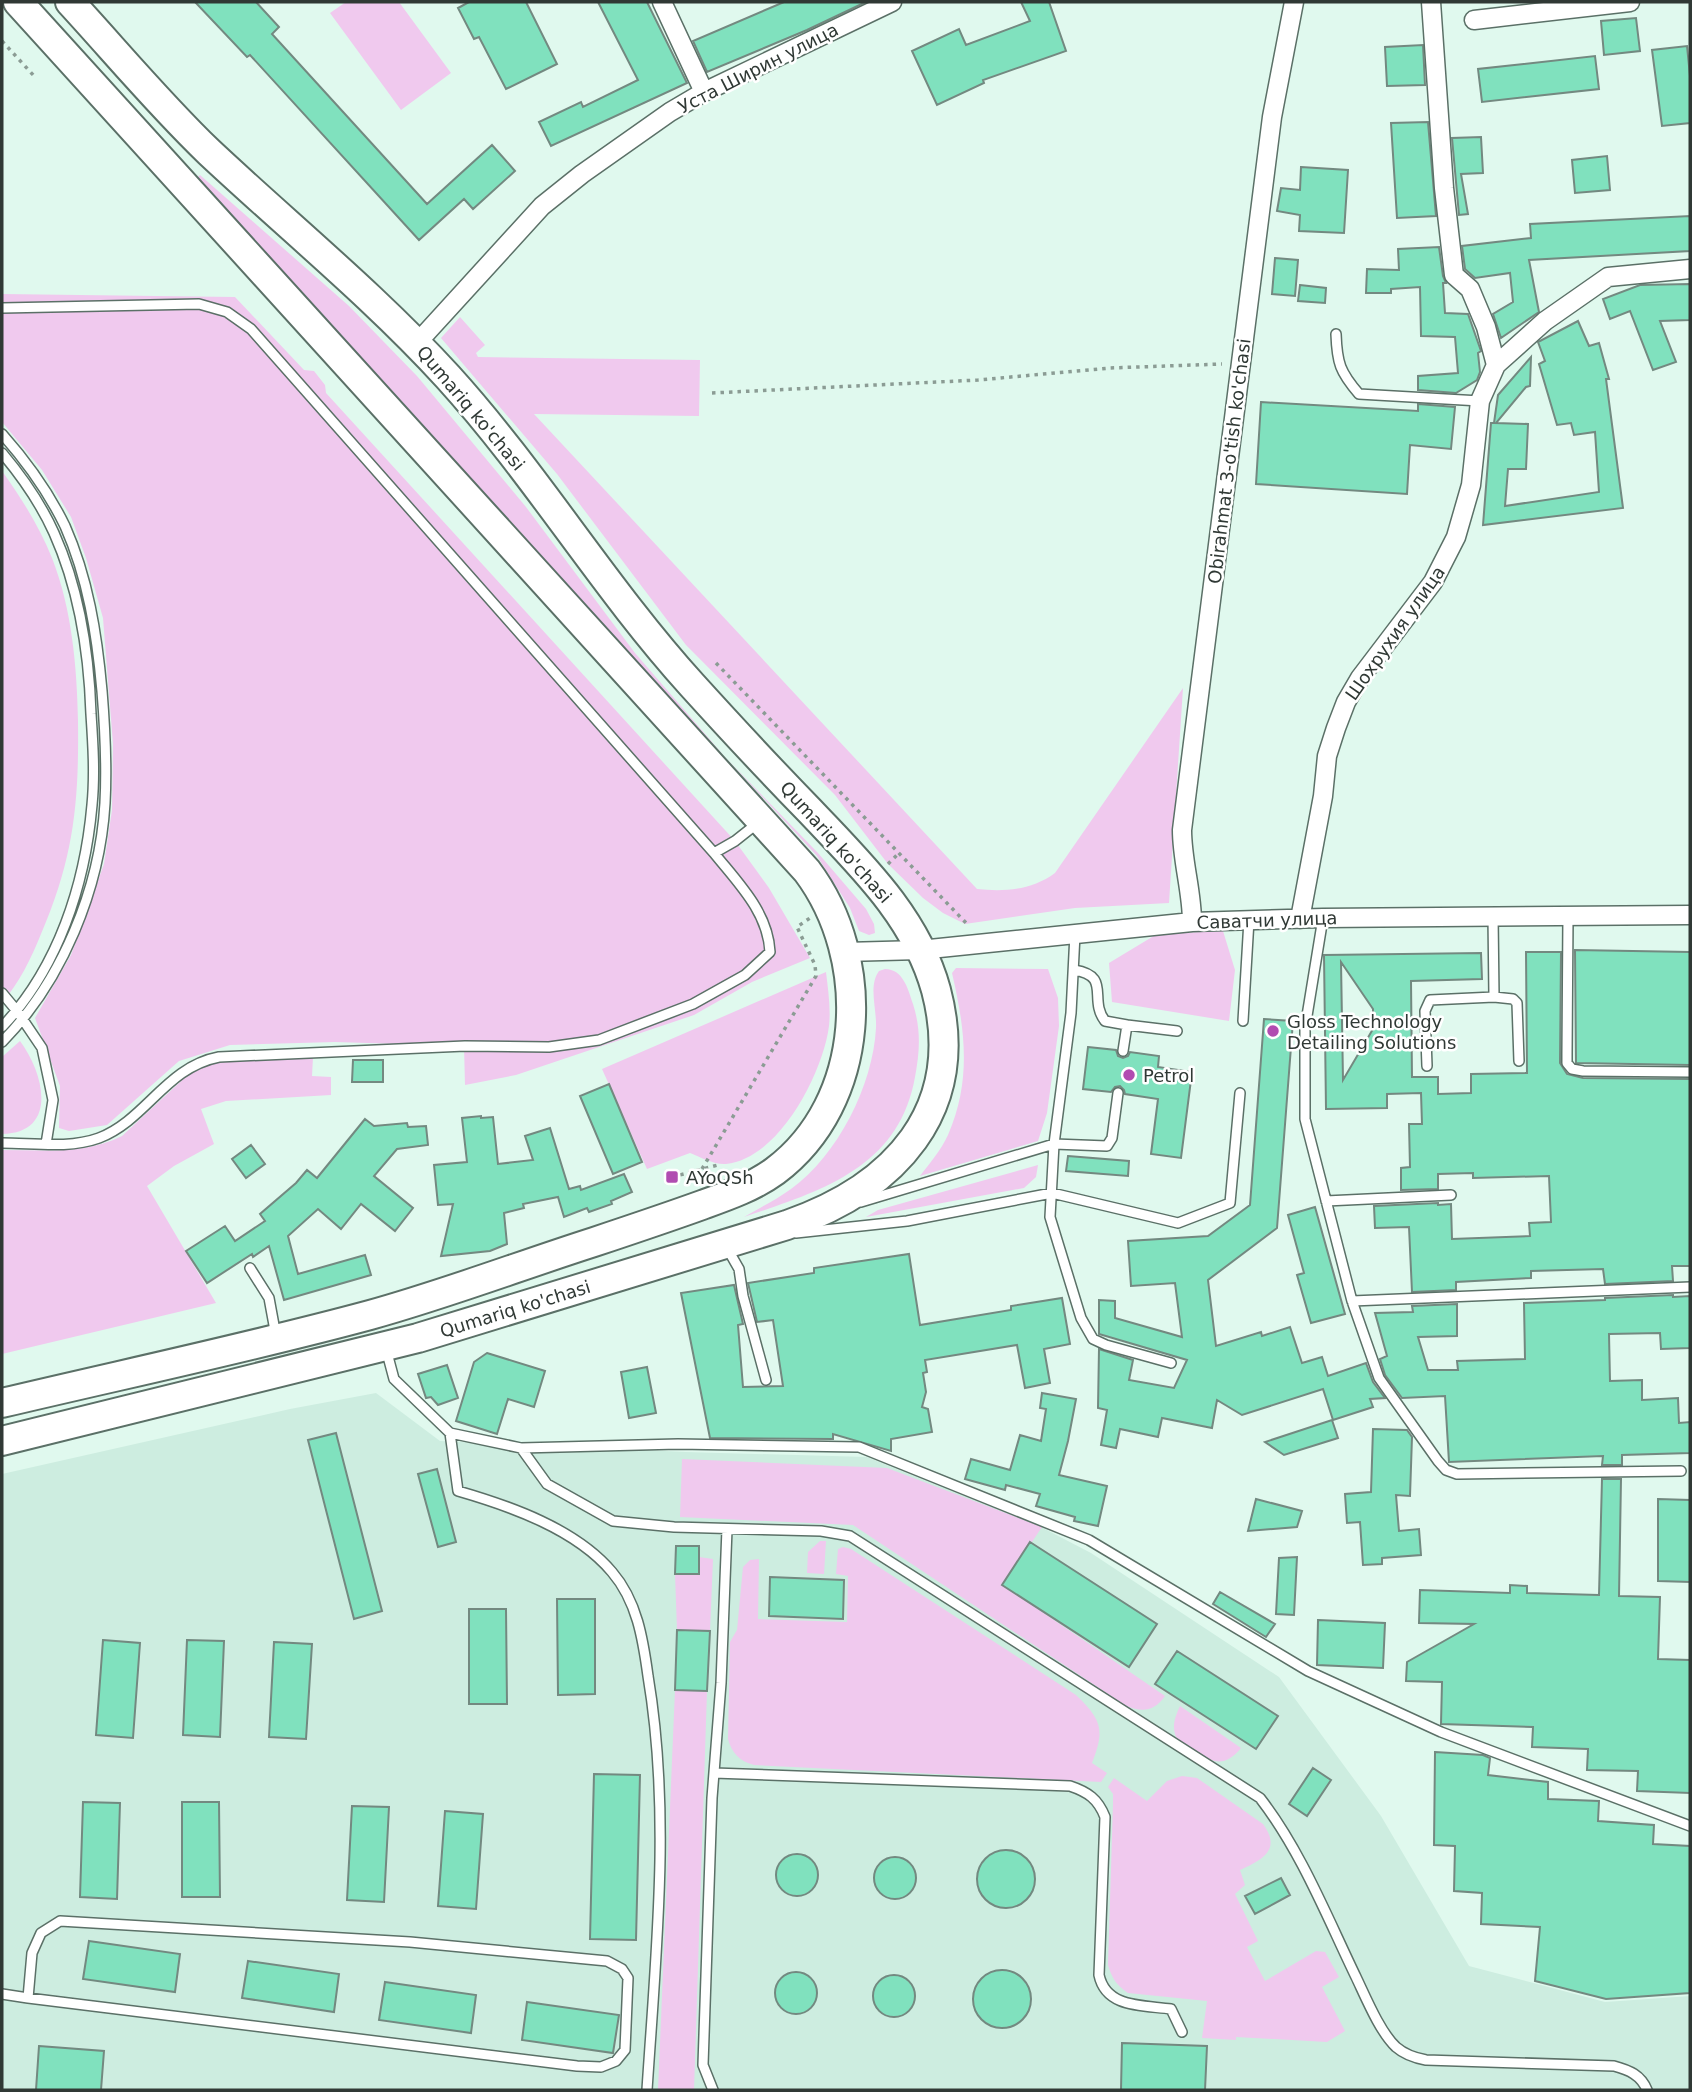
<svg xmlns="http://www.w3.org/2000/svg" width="1692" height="2092" viewBox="0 0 1692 2092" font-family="'DejaVu Sans',sans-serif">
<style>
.built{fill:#cdede0}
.green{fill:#f0c9ee}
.building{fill:#80e1be;stroke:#738980;stroke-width:2;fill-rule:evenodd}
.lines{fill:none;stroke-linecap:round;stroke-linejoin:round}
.service-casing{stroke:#5b7067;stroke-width:12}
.minor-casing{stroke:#5b7067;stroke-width:21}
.primary-casing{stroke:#5b7067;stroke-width:32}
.path{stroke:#8b9c94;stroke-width:3.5;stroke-dasharray:3.5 5;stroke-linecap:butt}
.service{stroke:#fff;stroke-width:9}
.minor{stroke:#fff;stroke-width:18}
.primary{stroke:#fff;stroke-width:28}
.poi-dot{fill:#b14cb1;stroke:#fff;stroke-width:2.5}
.labels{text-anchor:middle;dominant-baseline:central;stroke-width:5;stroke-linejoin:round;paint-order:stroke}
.street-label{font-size:18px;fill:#303935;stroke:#fff}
.poi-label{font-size:18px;fill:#303935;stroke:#fff;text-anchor:start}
</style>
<rect width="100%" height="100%" fill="#e0f9ee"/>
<path class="built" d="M376,1393L440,1441L686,1452L867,1457L1041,1527L1091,1553L1279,1677L1381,1816L1469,1966L1605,2002L1690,1996V2090H2V1474L290,1409Z"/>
<path class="green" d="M346,2H399L451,73L401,110L330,13Z
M200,175L349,306L417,376L526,507L635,653L725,757L818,853L866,909L874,924L875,933L869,935L859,931L850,908L817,856L632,657L196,179Z
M2,294L235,297L304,370L314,371L325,385L326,393L735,841L769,888L810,958L752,982L694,1015L516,1075L465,1085L464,1046L335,1042L230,1045L179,1061L107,1125L69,1131L59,1128L60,1086L35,1018L71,955L104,864L112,810L113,744L103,618L86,558L71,517L42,470L2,422Z
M460,317L485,345L476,353L478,357L700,360L699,416L534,414L977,889C1005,892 1032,890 1055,873L1183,688L1169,903L1075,908L965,924L943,913L923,898L888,864L835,795L686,645L557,474L441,338Z
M2,471C22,499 39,526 52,558C72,609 77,667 78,721C79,803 74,857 41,934C31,959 19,983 2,1003Z
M1223,931L1235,970L1229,1021L1112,1002L1109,963L1157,934Z
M956,968L1048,969L1058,998L1059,1026L1047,1113L1038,1141L920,1176C930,1163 941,1150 948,1135C972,1080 965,1029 952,973Z
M885,969C903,969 908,989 913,1004C921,1029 920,1051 915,1077C899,1168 821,1191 744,1217C759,1208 776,1200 791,1189C838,1155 873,1085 876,1028C877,1009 868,986 879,971Z
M826,972C828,989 831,1009 829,1026C823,1073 779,1159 726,1164C715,1165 700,1157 690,1153L647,1169L602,1069Z
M20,1041C44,1073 59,1133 2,1134V1057Z
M313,1057L312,1076L331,1077V1095L226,1101L201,1109L214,1144L174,1166L147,1186L216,1303L2,1354V1150C43,1150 84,1155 122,1136L193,1070L223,1061Z
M1038,1165L1036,1177L1024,1188L866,1217L878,1210Z
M682,1459L887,1468L1042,1527L1003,1585L1165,1696C1154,1712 1142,1712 1126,1706L853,1525L680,1517Z
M820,1541H826L824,1574L807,1573L808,1552Z
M843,1547L851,1549L1076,1695C1102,1720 1105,1730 1092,1763L1107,1773L1101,1782L754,1765C739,1761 732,1753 728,1739L730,1642L737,1630L743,1567L750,1560L759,1559L758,1619L847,1622L848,1576L836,1574L838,1549Z
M699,1557L713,1559L710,1631L677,1630L675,1574H698Z
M675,1690L707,1691L694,2090H658Z
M1180,1706L1241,1748C1223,1770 1211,1761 1191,1749C1185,1745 1177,1742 1175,1734C1172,1724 1176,1715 1180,1706Z
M1182,1776L1197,1778L1263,1824C1282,1850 1262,1860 1240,1870L1245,1885L1235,1894L1258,1941L1247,1947L1265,1981L1316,1951L1325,1952L1339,1977L1322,1987L1345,2031L1327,2042L1236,2037V2040L1202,2038L1207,2001L1128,1993C1116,1985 1112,1978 1108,1965L1113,1804V1794L1108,1787L1114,1778L1147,1801L1167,1781Z"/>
<path class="building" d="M195,2H256L279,27L272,34L427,204L492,145L515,171L473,209L464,199L419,240L250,55L247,57Z
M469,2H526L557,64L506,89L479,37L474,39L458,8Z
M598,2H647L687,83L551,146L539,122L581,102L583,107L638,80Z
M784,2H866L807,30L707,72L693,41Z
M1021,2H1049L1066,51L983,80L984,83L937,105L912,51L959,29L966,45L1030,21Z
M1636,18L1640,51L1604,55L1601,21Z
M1423,45L1425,85L1387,86L1385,47Z
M1687,46L1690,76V123L1662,126L1652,50Z
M1595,56L1599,89L1482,102L1478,69Z
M1428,122L1436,216L1397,218L1391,123Z
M1481,137L1483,173L1461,174L1468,214L1459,215L1452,138Z
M1607,156L1610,190L1575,193L1572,160Z
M1301,167L1348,170L1344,233L1299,231L1300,215L1277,211L1281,188L1300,190Z
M1690,216V251L1529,260L1539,312L1501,338L1493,314L1513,302L1510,273L1475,278L1465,269L1462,246L1531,238L1530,224Z
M1439,247L1443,276L1446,283H1443L1445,313L1468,314L1481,351L1478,353L1480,372L1477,380L1456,393L1418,390V376L1458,373L1455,337L1421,336L1420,287L1391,289V293H1366L1367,269L1399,270L1398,249Z
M1275,258L1298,260L1295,296L1272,294Z
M1690,284V320L1660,321L1676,362L1653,370L1630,311L1610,319L1603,299L1640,285Z
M1300,285L1326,288L1325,303L1298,301Z
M1578,321L1589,346L1599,343L1609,379H1606L1623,508L1483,525L1491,423H1494L1498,395L1531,357L1530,386L1526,387L1496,423L1528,424L1526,469H1508L1505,506L1599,492L1595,432L1574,435L1571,423L1557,425L1539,364L1545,361L1538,342Z
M1261,402L1418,411V404L1455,407L1451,449L1410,445L1407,494L1256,484Z
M1575,950L1690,952V1065L1576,1063Z
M1526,952H1561L1560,1063L1567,1074L1583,1078L1690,1079V1266H1672L1673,1281L1605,1284L1603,1269L1531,1271V1278L1456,1282V1290L1412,1292L1409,1227L1375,1228L1374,1206L1438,1203V1205L1451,1204L1452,1239L1530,1236L1529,1223L1551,1222L1549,1176L1473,1178V1173L1438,1174V1189L1401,1190V1168L1410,1167L1409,1124H1422L1421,1093L1387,1094V1108L1326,1109L1324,955L1481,953L1482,979L1411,981L1412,1077H1438V1094L1471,1093V1074L1527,1073ZM1341,962L1373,1009V1029L1343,1080Z
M1264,1019L1293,1021L1277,1228L1208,1280L1216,1346L1261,1332L1262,1336L1290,1327L1302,1363L1322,1357L1328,1376L1366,1363L1373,1382L1385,1398L1370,1399L1373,1407L1333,1420L1323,1389L1242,1415L1217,1400L1212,1428L1162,1418L1158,1437L1120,1429L1116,1448L1101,1445L1107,1410L1098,1408L1099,1349L1133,1360L1129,1380L1174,1388L1187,1360L1099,1334V1300L1115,1301V1318L1182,1337L1175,1283L1131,1286L1128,1241L1208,1236L1250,1205Z
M1088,1047L1116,1050L1118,1056L1123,1058L1128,1056L1130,1052L1159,1056L1158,1067L1192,1072L1181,1158L1151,1154L1158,1099L1125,1094L1124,1090L1120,1086L1115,1087L1111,1092L1083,1089Z
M353,1060H383V1082H352Z
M609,1084L642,1162L613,1174L580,1096Z
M481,1116V1118L493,1117L498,1164L533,1160L525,1136L550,1128L569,1189L580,1186L581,1190L624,1174L632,1192L611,1201L612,1204L589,1212L587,1208L564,1217L558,1197L523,1204L524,1208L504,1213L507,1244L490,1251L441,1256L453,1204L438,1205L434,1165L467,1162L462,1118Z
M365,1119L374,1126L407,1123L408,1127L426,1126L428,1145L397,1149L374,1176L413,1208L395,1231L361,1204L341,1229L318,1209L288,1236L298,1274L365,1255L371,1275L284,1300L269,1246L253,1257L252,1254L207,1283L186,1251L225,1226L235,1241L265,1221L260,1214L296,1183L307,1170L317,1178Z
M251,1145L265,1164L246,1178L232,1159Z
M1068,1156L1129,1161L1128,1176L1066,1171Z
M1315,1207L1345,1314L1311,1323L1297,1275L1304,1273L1288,1215Z
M909,1254L920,1325L1011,1310V1306L1062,1298L1070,1344L1044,1349L1050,1383L1025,1388L1017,1345L925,1360L927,1372L923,1373L926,1392L922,1407L928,1409L932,1432L891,1439V1451L833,1434V1439L710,1438L681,1293L734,1285L743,1324L738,1325L743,1387L783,1386L773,1320L757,1322L748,1283L814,1273V1268Z
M1673,1295V1297L1690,1296V1348L1661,1349L1660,1333L1609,1334L1610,1381L1642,1380V1400L1678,1398L1679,1423L1690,1422V1453L1622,1455V1465H1602L1603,1456L1449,1462L1445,1396L1402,1398L1385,1375L1380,1359L1387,1356L1375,1313L1413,1312L1412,1306L1457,1304V1336L1418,1337L1428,1370H1458L1457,1361L1525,1359L1524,1303L1605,1300V1298Z
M487,1353L545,1371L534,1407L508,1399L497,1434L456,1421L474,1362Z
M447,1365L458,1398L438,1405L431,1397L426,1398L418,1374Z
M647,1367L656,1413L629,1418L621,1372Z
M1042,1393L1076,1399L1068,1441L1059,1475L1107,1486L1098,1526L1074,1521L1075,1517L1036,1506L1040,1494L1006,1485L1005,1490L965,1479L971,1459L1010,1470L1020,1435L1041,1441L1046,1409L1040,1408Z
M1332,1420L1338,1438L1284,1455L1265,1442Z
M1373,1429L1407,1430L1412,1437L1410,1496L1396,1495L1399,1531L1419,1529L1421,1555L1382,1558V1564L1363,1565L1360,1522L1347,1523L1345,1494L1371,1492Z
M336,1433L382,1611L354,1619L308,1440Z
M437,1469L456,1542L438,1547L418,1474Z
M1602,1479H1621L1619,1596L1660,1597L1658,1659L1690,1660V1793L1637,1791L1638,1771L1587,1770L1588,1749L1532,1747L1533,1727L1441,1724L1442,1682L1406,1681L1407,1662L1474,1624L1419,1623L1420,1590L1510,1593V1585L1527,1586V1593L1599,1595Z
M1256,1499L1302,1511L1297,1527L1248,1531Z
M1658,1499L1690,1500V1582L1658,1581Z
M1030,1542L1157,1624L1129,1667L1002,1585Z
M676,1546H699V1574H675Z
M1297,1557L1294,1615L1276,1614L1279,1558Z
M770,1577L844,1580L843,1619L769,1616Z
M1220,1592L1275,1624L1266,1637L1213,1604Z
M557,1599H595V1694L558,1695Z
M469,1609H506L507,1704H469Z
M1318,1620L1385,1623L1383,1668L1317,1665Z
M677,1630L710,1631L707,1691L675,1690Z
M103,1640L140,1643L133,1738L96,1735Z
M187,1640L224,1641L220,1737L183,1735Z
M274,1642L312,1644L306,1739L269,1737Z
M1177,1651L1278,1716L1256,1749L1155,1684Z
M1435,1752L1483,1755L1490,1758L1488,1775L1548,1782V1799L1599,1801L1598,1821L1654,1825L1653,1844L1690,1846V1993L1606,1999L1535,1981L1540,1927L1481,1924L1482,1893L1454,1891L1455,1846L1434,1845Z
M1313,1768L1331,1780L1307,1816L1289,1804Z
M594,1774L640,1775L636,1940L590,1939Z
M83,1802L120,1803L117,1899L80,1897Z
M182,1802H219L220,1897H182Z
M352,1806L389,1807L384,1902L347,1900Z
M445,1811L483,1814L476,1909L438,1906Z
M977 1879a29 29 0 1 1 58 0a29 29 0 1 1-58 0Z
M776 1875a21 21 0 1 1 42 0a21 21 0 1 1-42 0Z
M874 1878a21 21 0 1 1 42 0a21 21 0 1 1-42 0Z
M1281,1878L1290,1895L1255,1914L1245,1896Z
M89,1941L180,1954L175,1992L83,1979Z
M248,1961L339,1974L334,2012L242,1998Z
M973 1999a29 29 0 1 1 58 0a29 29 0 1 1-58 0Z
M775 1993a21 21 0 1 1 42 0a21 21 0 1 1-42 0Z
M873 1996a21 21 0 1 1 42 0a21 21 0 1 1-42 0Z
M385,1982L476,1995L471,2033L379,2020Z
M527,2002L619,2015L613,2053L522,2040Z
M1122,2043L1207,2046L1205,2090H1121Z
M39,2046L104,2051L101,2090H36Z"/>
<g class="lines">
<defs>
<path id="service" d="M2,308L199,304L227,312L251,329L714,853C738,883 768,912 770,952L745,975L693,1004L599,1040L549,1047L465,1046L219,1057C166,1067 146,1120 99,1138C69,1149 33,1143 2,1143
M1336,334C1337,363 1340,372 1359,394L1480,401
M2,434C26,461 49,493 65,526C88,578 97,634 102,691C105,728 107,766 105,803C100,889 62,981 2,1042
M2,453C23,478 41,504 54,533C80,591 89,652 91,714C93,744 95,775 92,805C85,885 58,968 2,1027
M714,853L735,841L759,822
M1568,916L1567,1054V1063L1572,1069L1583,1071L1690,1072
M1323,918L1305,1028V1119L1352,1301L1379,1378L1438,1461L1446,1470L1457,1474L1681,1471
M1075,934L1071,1013L1054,1144L1050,1217L1081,1318L1093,1339L1106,1345L1171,1363
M1074,970C1112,976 1088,999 1105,1021L1127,1025L1123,1051
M2,993L17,1011L42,1048L53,1100L46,1144
M1494,997L1513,999L1517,1003L1519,1061
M1243,1021L1249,920
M1127,1025L1177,1031
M1427,1066L1425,1011L1430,1000L1494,997L1493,916
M1326,1201L1451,1195
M861,1202L1054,1144L1107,1146L1112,1138L1118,1093
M796,1233L907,1221L1052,1193L1178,1223L1230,1203L1240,1093
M727,1248L739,1269L743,1296L766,1380
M250,1268L269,1298L276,1336
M1352,1301L1690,1287
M386,1349L394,1379L450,1433L521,1448L678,1444L859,1447L1089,1540L1308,1671L1441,1732L1690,1826
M450,1433L458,1491C510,1506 576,1529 612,1572C637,1601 643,1639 648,1676C671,1813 656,1952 647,2090
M521,1448L547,1484L613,1521L674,1527L821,1531L850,1536L1260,1798C1301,1851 1327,1917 1356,1977C1366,1998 1380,2032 1396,2047C1404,2054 1415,2058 1426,2060L1614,2066C1629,2070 1641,2075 1647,2090
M714,1773L1070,1786C1088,1792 1098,1799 1105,1817L1099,1975C1106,2008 1142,2005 1171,2009L1182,2032
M2,1994L28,1998L577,2066L601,2067L616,2061L625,2050L628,1978L622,1969L607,1961L410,1942L60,1921L41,1933L32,1953L28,1998
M713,2090L703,2065L712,1798L721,1683L727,1529"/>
<path id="minor" d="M662,2L704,92
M1431,2L1444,188L1454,275L1470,289L1486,327L1496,365
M1474,20L1630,2
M417,343L542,206L582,174L670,112L704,92L892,2
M1300,919L1323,796L1327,756L1336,728L1346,702L1360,678L1433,582L1456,537L1471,485L1480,401L1496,365L1545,321L1608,277L1690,269
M1192,922C1192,891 1182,861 1182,830L1272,117L1294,2
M845,952L920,950L1192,922L1323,918L1690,915"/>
<g id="primary">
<path d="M2,1403C124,1374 248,1348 370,1315C446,1294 519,1266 594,1242C630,1230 666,1218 702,1205C727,1196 753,1187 775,1171C867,1102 873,959 807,871L18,2"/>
<path id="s1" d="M2,1441L418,1338L787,1225C894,1188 968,1111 936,990C916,917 860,864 810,811C770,770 731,728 692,685C604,588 536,474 448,377C374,296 289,227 209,152C160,105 116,52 70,2"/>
</g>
</defs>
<use href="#service" class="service-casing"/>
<use href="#minor" class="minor-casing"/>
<use href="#primary" class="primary-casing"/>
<path class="path" d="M2,41L35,77
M712,393L978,380L1110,368L1222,364
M716,663L969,926
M888,864L899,853
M702,1169L816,976L815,965L797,927L810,918
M672,1177L718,1165"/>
<use href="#service" class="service"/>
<use href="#minor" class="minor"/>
<use href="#primary" class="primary"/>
</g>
<g class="poi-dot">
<circle cx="1273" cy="1031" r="7"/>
<circle cx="1129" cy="1075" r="7"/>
<rect x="665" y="1170" width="14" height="14" rx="3.5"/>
</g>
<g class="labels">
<g class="street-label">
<text transform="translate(758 68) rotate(-27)">Уста Ширин улица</text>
<text transform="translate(471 408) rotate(50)">Qumariq ko'chasi</text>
<text transform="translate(1229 461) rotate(-83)">Obirahmat 3-o'tish ko'chasi</text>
<text transform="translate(1395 633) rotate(-55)">Шохрухия улица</text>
<text transform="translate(836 842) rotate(48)">Qumariq ko'chasi</text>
<text transform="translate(1267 920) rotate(-2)">Саватчи улица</text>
<text stroke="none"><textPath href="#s1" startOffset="530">Qumariq ko'chasi</textPath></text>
</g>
<g class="poi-label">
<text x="1287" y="1021">Gloss Technology<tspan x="1287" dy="21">Detailing Solutions</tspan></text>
<text x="1143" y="1075">Petrol</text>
<text x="686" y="1177">AYoQSh</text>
</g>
</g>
<rect width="1692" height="2092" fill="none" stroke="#303935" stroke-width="7"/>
</svg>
